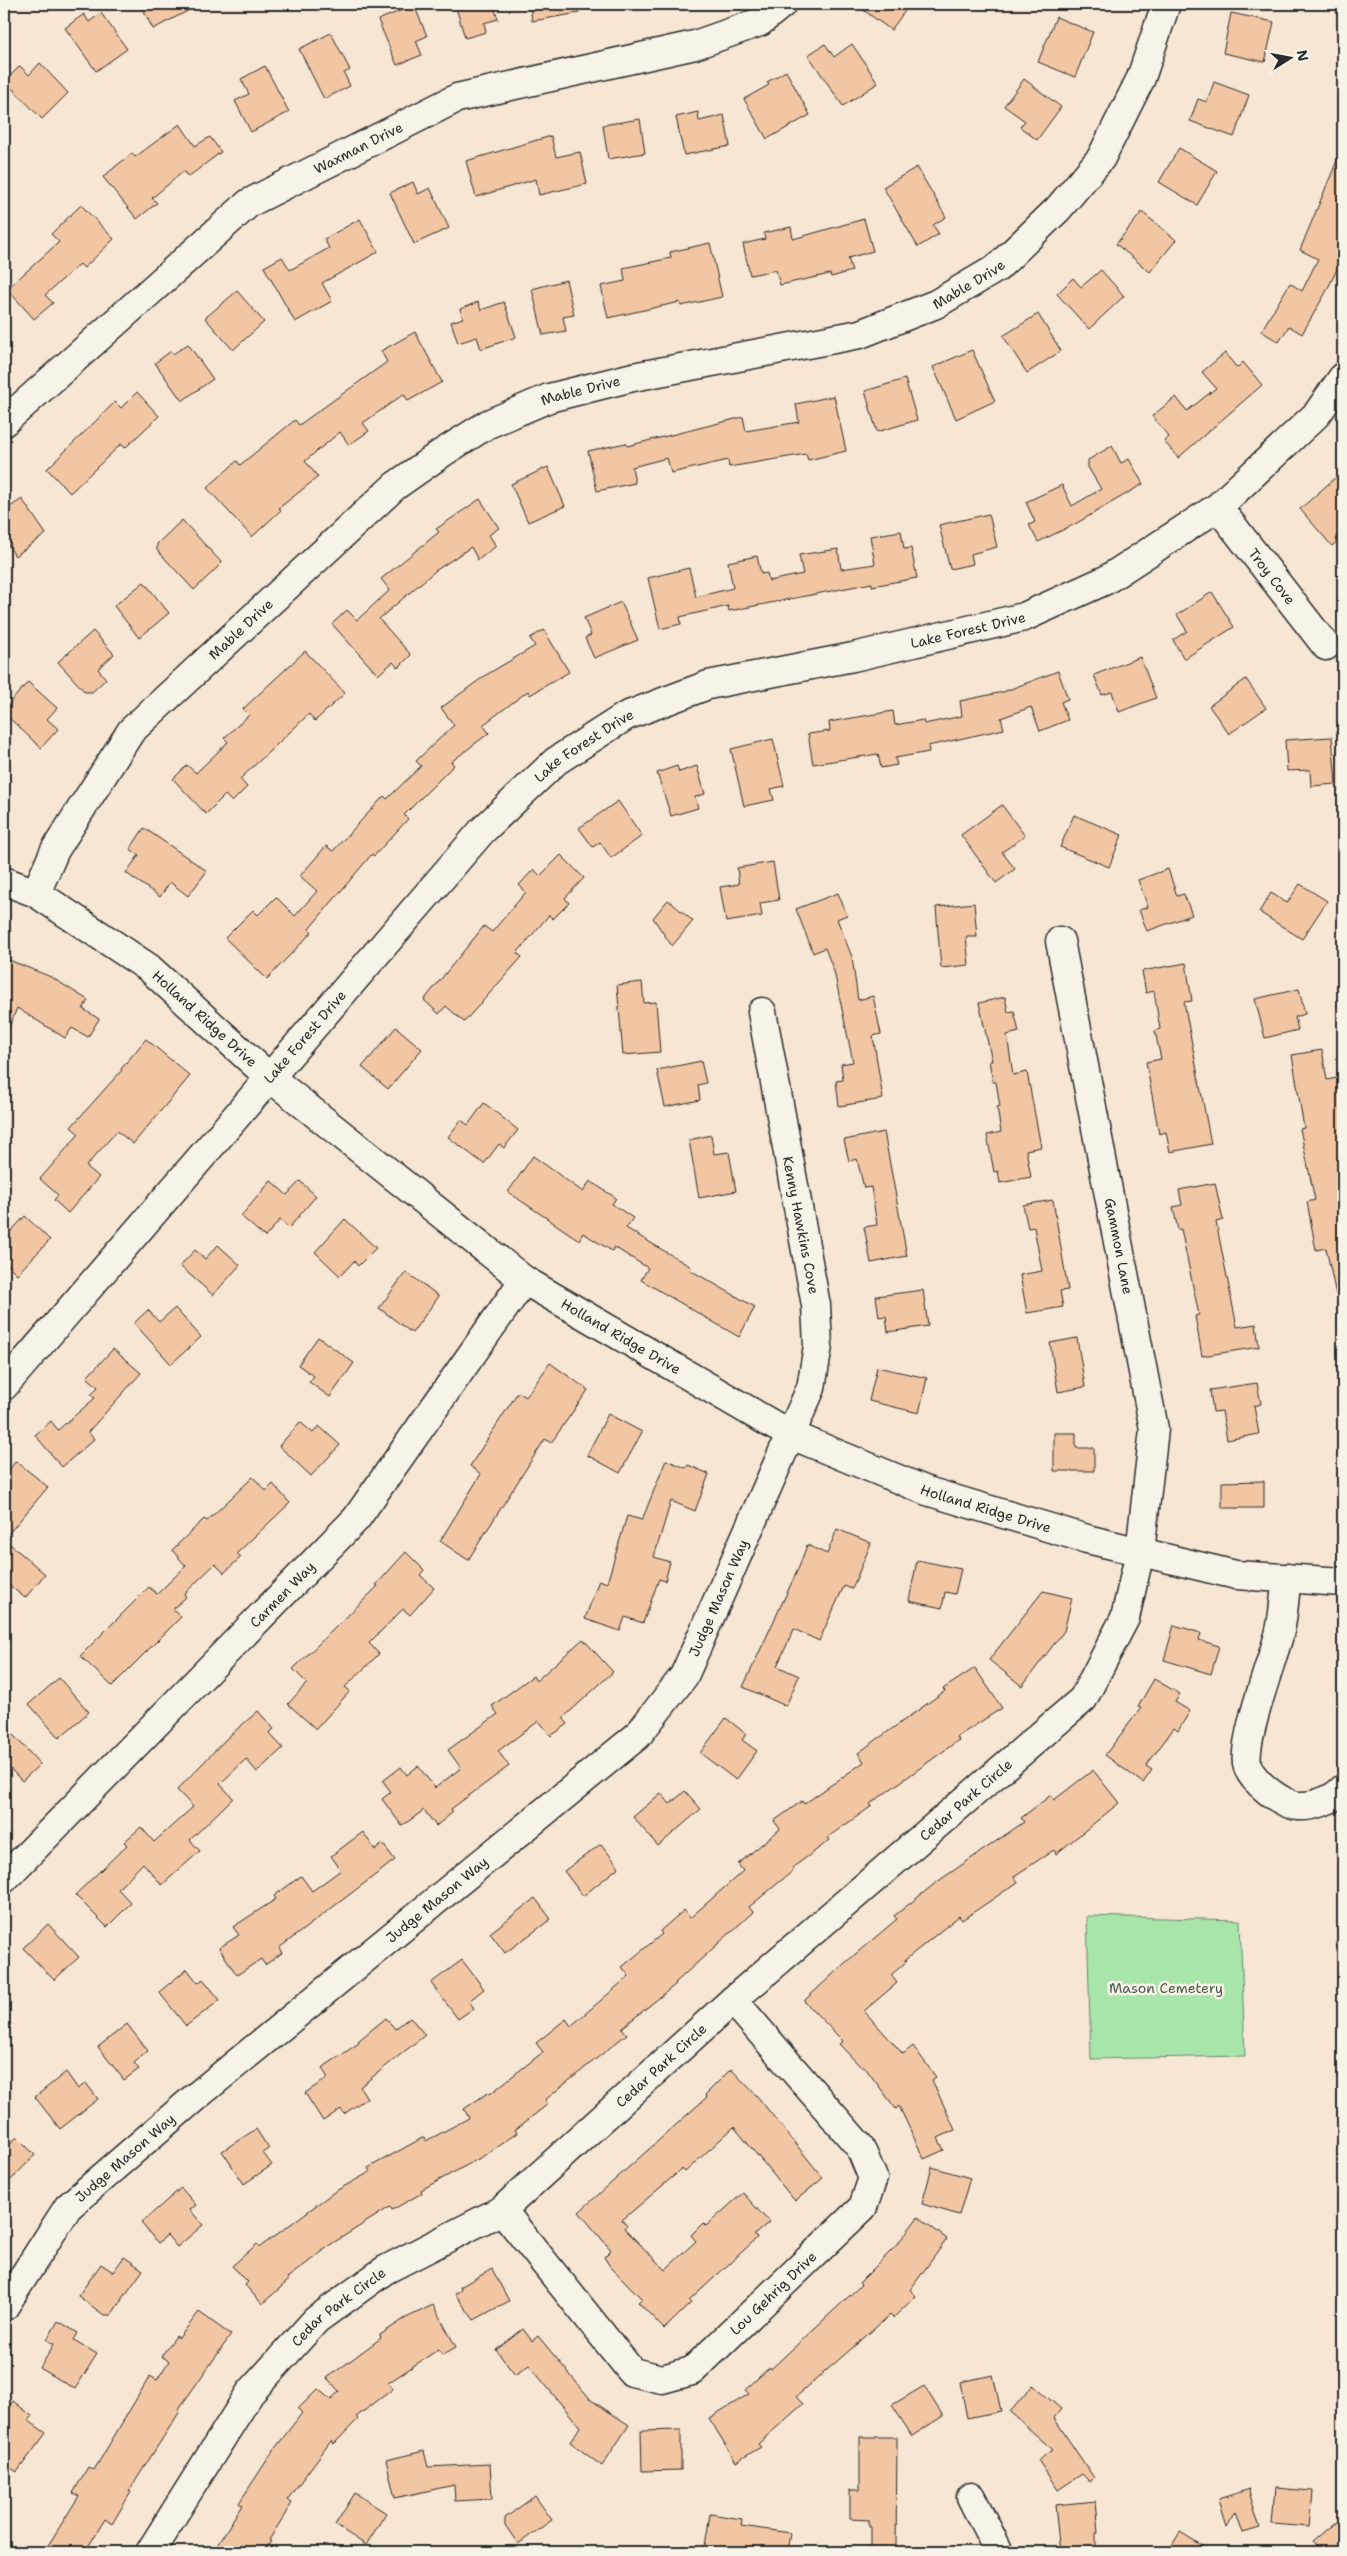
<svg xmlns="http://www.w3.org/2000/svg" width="1347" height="2556" viewBox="0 0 1347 2556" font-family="'Shantell Sans',sans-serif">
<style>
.green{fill:#a8e5ab;stroke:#6a886b}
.building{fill:#f3c6a3;stroke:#2b2b2b}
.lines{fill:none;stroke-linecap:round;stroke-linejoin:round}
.minor-casing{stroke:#2b2b2b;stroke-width:31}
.minor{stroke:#f7f3e8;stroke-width:28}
.labels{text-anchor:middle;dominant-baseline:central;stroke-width:5;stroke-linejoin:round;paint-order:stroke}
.street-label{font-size:14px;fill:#2b2b2b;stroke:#f7f3e8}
.park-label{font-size:14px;fill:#4a5a4b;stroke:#f7f3e8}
</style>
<rect width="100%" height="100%" fill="#f6e6d3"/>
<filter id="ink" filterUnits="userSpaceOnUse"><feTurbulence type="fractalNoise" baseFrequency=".02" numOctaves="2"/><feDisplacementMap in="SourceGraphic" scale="10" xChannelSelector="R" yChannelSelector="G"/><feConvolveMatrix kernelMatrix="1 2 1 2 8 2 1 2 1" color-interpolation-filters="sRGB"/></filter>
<g filter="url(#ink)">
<path class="green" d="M1087,1916L1240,1920L1245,2056L1091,2059Z"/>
<path class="building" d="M140,4H201L153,29Z
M455,4H493L498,19L484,23L486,32L465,38Z
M530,4H578L579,13L532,21Z
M855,4H910L891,30Z
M414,5L427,36L416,41L422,55L397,65L378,20Z
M101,13L127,49L96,71L65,28L84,14L89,22Z
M1231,13L1274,22L1265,62L1223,53Z
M1056,17L1093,32L1075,77L1038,62Z
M331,33L350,70L344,73L350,86L324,99L299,49Z
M825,44L834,57L852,44L878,83L843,106L808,55Z
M40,63L68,93L42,119L5,81L20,66L29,75Z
M265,66L289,112L251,132L235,101L249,94L241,79Z
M786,71L810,115L767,139L744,99L769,85L767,82Z
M1024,79L1061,107L1037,140L1020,127L1025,121L1004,106Z
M1214,82L1249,95L1234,137L1190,121L1198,99L1207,102Z
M698,112L699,121L724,115L730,146L684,155L676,117Z
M640,119L645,153L608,159L603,125Z
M180,124L195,146L210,137L221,152L188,177L184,171L152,198L157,203L137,219L103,177L132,153L135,157Z
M551,136L556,157L580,152L587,184L539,195L536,179L476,197L466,161Z
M1343,146V257L1326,292L1302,334L1289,326L1279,342L1261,331L1290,283L1302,291L1318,259L1300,250Z
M1179,148L1217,171L1197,205L1159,182Z
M917,167L946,217L933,225L939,234L918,247L883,187Z
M413,182L418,194L430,188L449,228L414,244L390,193Z
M81,205L114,239L84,268L80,264L45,295L53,303L34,319L7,289L59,242L51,234Z
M1142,212L1176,240L1150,272L1116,244Z
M360,219L378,252L322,283L332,301L295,322L264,267L282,257L290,270L329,248L324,239Z
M864,219L873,251L848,258L852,271L831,277L830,274L780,285L776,270L750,275L743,244L765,239L764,233L791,227L793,239Z
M710,243L722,297L681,306L680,302L608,318L601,286L625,281L623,268L671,258L670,252Z
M1101,270L1124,296L1089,329L1057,294L1073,278L1081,287Z
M566,280L574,315L563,317L566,331L543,335L532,289Z
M237,291L264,322L233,350L205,318Z
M478,302L481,310L504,302L516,337L481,349L477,337L458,343L451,322L463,318L460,309Z
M1038,314L1061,351L1027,373L1003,336Z
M415,332L442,382L408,401L404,394L363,423L369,431L349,445L340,432L305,461L318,477L279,508L281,510L252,537L207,488L237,461L240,465L295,420L299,425L387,362L381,351Z
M188,344L213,379L182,401L155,363L171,351L173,354Z
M972,350L995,401L956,419L933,367Z
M1225,353L1237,368L1243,362L1262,385L1178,458L1164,441L1169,437L1152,416L1176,397L1187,411L1216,388L1202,372Z
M905,379L917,420L877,432L865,391Z
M137,392L159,416L125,448L121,444L70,493L47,469L115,402L121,408Z
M834,396L846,451L808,460L806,454L729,467L728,460L671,473L667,458L632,467L635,483L597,491L588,451L626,443L627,446L743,417L746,431L799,422L796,404Z
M1112,446L1121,463L1129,459L1143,484L1077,523L1038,542L1029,525L1035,522L1026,502L1062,485L1072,506L1101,489L1088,467V460Z
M548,467L565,506L528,522L511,484Z
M1343,471V536L1332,546L1300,509Z
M22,499L46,534L15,556L4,539V511Z
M480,499L499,528L489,535L496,546L478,560L471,547L435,571L379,619L411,655L398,668L393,662L378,675L332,624L347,610L357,620L390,590L381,579L439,532L436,529Z
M989,514L997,547L971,554L973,564L950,569L939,525Z
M182,520L222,563L194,590L157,550V544Z
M901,531L904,549L911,548L917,578L872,586V583L729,611L728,606L680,617L681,624L660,629L648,578L689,568L696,597L733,588L728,562L757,556L761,574L767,573L769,581L803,574L799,555L838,549L841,569L875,564L870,536Z
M144,582L169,613L139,638L114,606Z
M1212,592L1234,627L1184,659L1173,640L1187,631L1177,615Z
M621,602L638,640L594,658L585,638L591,635L584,618Z
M544,630L569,672L530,695L528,691L483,725L489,733L451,762L454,765L404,815L408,819L374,856L372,854L309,929L312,932L267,979L225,938L253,910L258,915L276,897L295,916L317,891L300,876L326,846L333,851L384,796L387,799L421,766L416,761L454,725L441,708L486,675L535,646L530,638Z
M93,631L114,654L98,669L106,679L92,692H85L58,662Z
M305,651L345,693L315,721L309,714L240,779L247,787L232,802L225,795L206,814L173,779L187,765L196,773L228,742L224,738L249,715L243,709Z
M1140,657L1156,698L1119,712L1112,692L1102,695L1094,675Z
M1058,671L1068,699L1061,702L1068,720L1040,731L1031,707L1001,718L1004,729L928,746L929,752L895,758L897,765L881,768L878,754L813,764L808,734L830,731L829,722L893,711L895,725L923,720L924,724L962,716L960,701L1003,692Z
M1246,679L1266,708L1229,734L1209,706Z
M28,682L57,708L47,719L58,729L41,748L4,713V709Z
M1332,737L1336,784L1311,786L1310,770L1287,771L1285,740Z
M773,739L784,786L771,789L774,800L744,806L731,749Z
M677,766L679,772L697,766L705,794L695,797L698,808L671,816L657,773Z
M618,801L642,836L611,858L600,842L593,847L579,828Z
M1002,805L1025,836L1002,852L1015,869L996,883L961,835Z
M1074,815L1122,835L1109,867L1060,847Z
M144,828L207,871L188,896L170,882L160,897L126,873L139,855L130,849Z
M561,855L584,878L565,898L569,903L553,919L549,915L517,953L522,957L464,1022L446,1006L439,1014L424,1000L484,926L492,932L526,892L519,885L534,869L540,876Z
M773,862L779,900L760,903L762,916L726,922L720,887L739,884L737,868Z
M1168,869L1177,896L1184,894L1192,915L1147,931L1139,910L1148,907L1138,880Z
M1300,884L1327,901L1302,939L1259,912L1271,893L1287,903Z
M838,893L847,915L837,919L852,957L858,1000L873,996L881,1034L873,1036L883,1099L839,1106L836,1081L843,1080L841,1064L853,1062L834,971L825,948L813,953L796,909Z
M668,900L693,921L672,946L653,918Z
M974,903L977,937H966L969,965L941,968L936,907Z
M4,958L51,977L88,1000L83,1009L99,1019L88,1037L72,1028L65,1038L17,1008L4,1039Z
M1186,963L1192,1001L1184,1002L1211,1144L1170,1152L1166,1132L1159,1134L1146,1062L1161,1059L1155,1031L1160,1029L1154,991L1146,993L1142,971Z
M642,982L644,1003L656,1002L660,1052L623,1055L617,985Z
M1299,989L1305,1014L1295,1017L1298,1030L1265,1038L1255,999Z
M1005,997L1008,1012L1014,1011L1019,1032L1007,1035L1013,1075L1027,1072L1041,1147L1026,1150L1031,1177L1000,1183L998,1171L994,1172L987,1135L1001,1132L997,1107L1000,1106L996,1082H993L989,1061H992L979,1003Z
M396,1027L422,1049L388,1089L362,1067Z
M146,1039L190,1076L133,1144L117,1131L86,1166L99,1177L68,1213L54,1200L58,1195L40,1179L79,1134L71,1127L122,1070L121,1069Z
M1322,1050L1327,1080L1341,1077L1343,1090V1143L1339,1144L1343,1172L1338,1173L1343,1202V1294L1336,1295L1326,1248L1316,1250L1307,1202L1315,1200L1300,1129L1304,1128L1292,1055Z
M701,1061L706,1083L698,1085L700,1100L665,1107L657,1070Z
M484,1103L518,1130L504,1148L499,1144L484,1164L448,1137L461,1120L468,1125Z
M884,1132L907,1256L871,1263L864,1227L877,1225L871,1187L864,1188L857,1159L849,1161L844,1140Z
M711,1135L714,1154L729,1152L736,1191L699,1198L689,1140Z
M533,1156L583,1192L590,1181L616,1198L612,1204L633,1218L626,1228L691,1267L690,1270L755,1307L739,1337L641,1280L648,1268L614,1247L612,1251L583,1233L579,1240L508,1192Z
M271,1181L287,1195L300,1181L316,1196L289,1228L280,1220L265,1237L241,1216Z
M1215,1183L1223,1220L1216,1222L1237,1327L1256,1324L1259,1347L1202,1356L1195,1316L1199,1315L1181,1229L1178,1230L1173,1207L1182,1205L1179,1190Z
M1053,1200L1068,1290L1060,1291L1063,1307L1027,1313L1020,1275L1042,1271L1034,1227L1028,1228L1023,1205Z
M25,1216L50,1240L17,1274L4,1261V1239Z
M345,1219L376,1248L358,1266L354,1261L340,1276L315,1252Z
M218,1245L240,1265L213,1295L180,1266L195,1250L205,1259Z
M406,1272L439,1296L412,1333L379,1308Z
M923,1290L928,1326L888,1332L886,1316L879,1317L876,1296Z
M175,1308L201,1337L171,1364L134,1323L148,1310L159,1322Z
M318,1337L354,1363L330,1397L309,1382L314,1376L298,1365Z
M1077,1338L1085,1387L1058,1392L1050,1343Z
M113,1349L141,1373L88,1432L94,1439L62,1467L35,1435L51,1421L58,1430L95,1398L91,1395L98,1387L87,1377Z
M550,1363L588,1390L551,1443L545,1439L468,1560L440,1541L481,1474L470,1466L518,1392L526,1397Z
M877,1367L927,1378L919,1413L869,1401Z
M1257,1383L1261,1404L1254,1406L1259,1434L1227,1440L1222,1411L1213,1412L1210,1390Z
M608,1414L642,1432L620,1473L587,1455Z
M300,1422L313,1433L319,1426L340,1445L311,1476L279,1446Z
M1054,1433H1076V1448H1094V1471H1054Z
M666,1460L686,1468L688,1465L709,1474L695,1511L671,1501L654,1557L670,1562L665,1581L659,1579L643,1623L625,1617L620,1631L585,1619L599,1580L607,1583L627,1516L642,1520Z
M16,1461L48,1487L4,1539V1476Z
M253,1477L266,1491L273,1484L290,1503L237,1553L241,1557L224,1573L215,1564L184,1594L186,1597L173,1609L181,1617L112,1686L80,1656L149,1587L157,1594L186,1566L172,1550L204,1519L207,1521Z
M1264,1481V1508H1222V1482Z
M837,1529L871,1543L852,1589L844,1586L819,1641L794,1629L791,1636L777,1666L799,1676L786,1706L743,1687L799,1567L807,1545L827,1554Z
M4,1539L45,1574L25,1598L4,1581Z
M406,1552L424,1570L420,1575L434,1588L410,1615L403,1609L369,1643L379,1654L345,1687L350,1691L316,1729L288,1704L307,1683L293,1669L378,1586L376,1585Z
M917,1560L961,1569L955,1594L945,1592L942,1608L909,1601Z
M1043,1591L1072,1598L1064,1631L1022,1686L989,1660Z
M1174,1625L1201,1633L1199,1640L1219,1646L1211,1674L1164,1660Z
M583,1639L613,1672L563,1718L568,1724L551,1736L539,1721L498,1751L509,1766L451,1809L453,1812L436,1826L424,1810L402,1826L382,1799L391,1792L383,1781L401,1767L407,1775L418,1766L435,1788L461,1768L448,1750L498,1714L492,1706L533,1676L536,1681Z
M975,1668L1002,1708L957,1737L959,1740L870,1804L872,1806L828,1837L830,1840L792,1868L794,1870L749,1907L753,1912L675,1983L676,1984L622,2028L627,2034L545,2100L548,2104L515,2130L517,2133L482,2157L421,2190L422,2193L392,2210L390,2207L322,2250L323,2251L287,2278L289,2280L262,2304L245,2285L248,2282L232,2266L257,2244L260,2247L334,2192L370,2172L368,2168L424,2137L426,2141L469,2118L464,2109L489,2092L490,2094L543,2052L536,2043L566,2019L571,2026L629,1976L622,1967L662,1934L660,1931L684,1910L690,1918L743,1871L738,1864L780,1829L774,1821L802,1801L804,1804L864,1762L858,1753L945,1691L943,1689Z
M59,1678L89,1712L59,1738L29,1704Z
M1154,1679L1180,1694L1175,1702L1190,1711L1178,1731L1174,1728L1146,1766L1152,1770L1143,1783L1105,1755L1141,1708L1138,1707Z
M258,1711L274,1729L269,1733L283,1748L257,1772L246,1759L220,1784L233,1798L190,1840L200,1851L162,1885L143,1863L118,1889L131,1903L107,1927L75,1895L127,1845L124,1842L141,1827L154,1842L193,1807L177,1790L227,1738Z
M726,1718L746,1734L742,1740L757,1751L736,1780L700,1753Z
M4,1725L40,1764L22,1781L4,1762Z
M1093,1770L1119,1803L1056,1854L1054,1850L1014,1876L1018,1882L962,1920L959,1916L905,1960L906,1962L891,1975L897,1983L864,2011L903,2054L913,2046L936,2077L932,2080L955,2130L938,2138L944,2150L924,2159L899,2106L896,2109L863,2065L861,2067L839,2044L843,2041L804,2001L845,1963L897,1919L894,1916L937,1882L1024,1822L1021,1818L1051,1795L1054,1800Z
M685,1791L701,1809L658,1846L633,1817L661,1793L670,1804Z
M363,1832L375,1850L383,1844L395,1860L279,1948L282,1953L265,1965L261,1959L237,1975L219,1948L239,1935L233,1927L276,1899L274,1896L301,1876L312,1891L341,1870L331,1856Z
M601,1844L619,1867L583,1896L564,1871Z
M535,1898L551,1919L505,1953L490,1933Z
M48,1924L79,1957L54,1980L23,1948Z
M462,1960L484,1989L469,2001L474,2008L458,2019L431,1983Z
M187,1969L198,1983L203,1979L220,2000L186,2026L159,1992Z
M410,2017L425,2035L360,2087L367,2098L344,2114L341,2109L323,2121L305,2093L328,2078L322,2068L359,2043L358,2041L386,2018L395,2029Z
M127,2024L148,2051L134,2063L139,2069L124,2080L98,2047Z
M731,2069L757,2096L823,2178L795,2201L734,2127L685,2172L682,2169L622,2220L627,2226L624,2228L665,2270L696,2241L691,2235L703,2223L706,2226L743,2193L769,2222L754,2235L757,2238L689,2301L691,2303L664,2329L638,2302L642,2299L609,2265L604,2257L611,2250L579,2212L707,2097L705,2095Z
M66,2072L78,2089L86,2083L98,2099L60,2129L35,2097Z
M256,2129L269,2149L263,2153L272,2165L244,2184L222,2151Z
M17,2137L35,2155L4,2187V2149Z
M932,2167L970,2178L959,2215L922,2204Z
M181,2188L196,2205L190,2210L203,2225L177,2247L167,2235L158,2243L141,2223Z
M918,2217L947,2239L910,2290L916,2296L893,2318L890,2315L796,2397L803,2404L758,2444L761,2447L736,2462L709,2418L749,2394L745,2390L770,2367L771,2369L861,2285L859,2283L896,2246Z
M124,2257L143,2270L111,2315H104L78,2296L101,2264L113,2272Z
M492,2269L509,2301L474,2320L455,2294L461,2290L460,2287Z
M433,2305L456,2347L442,2355L439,2349L388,2383L393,2389L356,2417L358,2419L334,2444L331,2441L287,2500L292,2503L269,2540L271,2541L264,2552H213L242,2505L239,2503L273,2451L302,2413L298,2409L318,2389L331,2400L339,2391L327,2378L381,2338L380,2335L404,2319Z
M199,2312L231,2335L178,2410L180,2411L129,2491L131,2492L112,2524L105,2519L85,2552H44L79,2496L73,2493L88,2467L94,2470L150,2376L157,2380L169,2361L161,2356L176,2336L179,2338Z
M58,2321L78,2333L74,2340L97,2354L75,2389L40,2368L54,2344L47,2340Z
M523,2329L532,2341L538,2336L591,2400L629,2425L602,2466L570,2442L580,2427L529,2365L515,2375L496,2350Z
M993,2375L1001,2411L967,2418L960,2382Z
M1033,2385L1061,2409L1054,2418L1094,2478L1090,2482L1082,2474L1058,2490L1038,2460L1053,2450L1010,2412Z
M924,2386L943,2416L912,2436L892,2405Z
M13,2401L32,2416L29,2421L46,2433L17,2472L4,2463V2414Z
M681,2430V2470L642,2471L641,2431Z
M860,2437H897L896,2552H871V2527H869V2520L850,2519V2490H860Z
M424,2451L428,2467L490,2464L492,2499L455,2501L454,2485L395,2498L386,2460Z
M1275,2488L1312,2491L1309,2527L1272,2524Z
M1250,2489L1249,2492L1260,2528L1243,2533L1236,2512L1226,2528L1218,2499Z
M355,2493L386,2513L366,2545L335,2525Z
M535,2496L552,2520L518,2544L505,2525V2518Z
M1095,2501L1098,2533H1096V2552H1060L1055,2505Z
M710,2514L742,2519L741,2526L790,2533L787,2552H704Z
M1343,2516V2552H1320L1312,2542Z
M1180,2532L1213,2552H1168Z"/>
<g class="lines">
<defs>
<g id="minor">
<path id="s1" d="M4,422L249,203L457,98L695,45L760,22L782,4"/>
<path id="s2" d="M1218,507L1326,646"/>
<path id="s3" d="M4,881L36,893L149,968L268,1076L524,1280L789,1434L927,1491L1087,1539L1236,1575L1343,1582"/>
<path id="s4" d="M36,893L55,850L131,731L395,486L442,453L488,424L549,398L633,377L860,334L936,304L997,268L1058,209L1101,158L1141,78L1166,4"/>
<path id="s5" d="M4,1386L482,831L556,761L626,716L708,685L853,657L1024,617L1106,580L1218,507L1317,414L1343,377"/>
<path d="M1287,1578C1284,1596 1284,1617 1279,1635C1271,1664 1243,1738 1247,1764C1250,1780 1282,1805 1298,1806C1313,1807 1333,1800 1343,1789"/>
<path id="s6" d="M4,1879L356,1519L524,1280"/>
<path id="s7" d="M502,2210L632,2372L662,2379L692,2371L863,2207L873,2178L860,2147L733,2000"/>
<path id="s8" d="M4,2307L68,2207L193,2099L637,1736L684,1676L811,1388L818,1346L816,1305L762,1012"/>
<path d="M971,2497L999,2552"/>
<path id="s9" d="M150,2552L250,2393L316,2320L385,2270L502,2210L733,2000L1083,1699L1125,1618L1140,1552L1154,1429L1060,941"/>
</g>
</defs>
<use href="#minor" class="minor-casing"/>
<use href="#minor" class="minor"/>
</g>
</g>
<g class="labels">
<g class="street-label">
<text stroke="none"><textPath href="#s1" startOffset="451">Waxman Drive</textPath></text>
<text stroke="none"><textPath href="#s4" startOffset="1164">Mable Drive</textPath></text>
<text stroke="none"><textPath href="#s4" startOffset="759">Mable Drive</textPath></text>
<text stroke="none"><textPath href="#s2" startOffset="88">Troy Cove</textPath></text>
<text stroke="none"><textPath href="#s4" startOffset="338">Mable Drive</textPath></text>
<text stroke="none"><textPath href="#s5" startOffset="1271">Lake Forest Drive</textPath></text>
<text stroke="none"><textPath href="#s5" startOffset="866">Lake Forest Drive</textPath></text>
<text stroke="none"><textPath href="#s3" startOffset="245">Holland Ridge Drive</textPath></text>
<text stroke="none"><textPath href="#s5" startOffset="461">Lake Forest Drive</textPath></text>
<text transform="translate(801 1225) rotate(79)">Kenny Hawkins Cove</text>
<text transform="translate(1119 1246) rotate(79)">Gammon Lane</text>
<text stroke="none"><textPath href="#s3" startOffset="770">Holland Ridge Drive</textPath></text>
<text stroke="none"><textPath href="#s3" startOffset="1175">Holland Ridge Drive</textPath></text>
<text stroke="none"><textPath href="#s6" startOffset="398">Carmen Way</textPath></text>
<text stroke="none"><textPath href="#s8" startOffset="1019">Judge Mason Way</textPath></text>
<text stroke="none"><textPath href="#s9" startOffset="1122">Cedar Park Circle</textPath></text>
<text stroke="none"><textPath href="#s8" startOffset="599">Judge Mason Way</textPath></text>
<text stroke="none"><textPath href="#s9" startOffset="718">Cedar Park Circle</textPath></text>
<text stroke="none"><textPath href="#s8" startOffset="194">Judge Mason Way</textPath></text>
<text stroke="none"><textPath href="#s7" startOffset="382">Lou Gehrig Drive</textPath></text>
<text stroke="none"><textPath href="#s9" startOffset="312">Cedar Park Circle</textPath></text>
</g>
<g class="park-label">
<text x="1166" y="1988">Mason Cemetery</text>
</g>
</g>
<rect width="1347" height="2556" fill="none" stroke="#f7f3e8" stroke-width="20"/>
<rect x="10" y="10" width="1327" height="2536" fill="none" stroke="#2b2b2b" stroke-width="2" filter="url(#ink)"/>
<g transform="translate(1290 58) rotate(79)" stroke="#f7f3e8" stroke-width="4" paint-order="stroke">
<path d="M0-4L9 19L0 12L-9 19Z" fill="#2b2b2b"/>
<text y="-8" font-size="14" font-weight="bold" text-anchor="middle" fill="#2b2b2b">N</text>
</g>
</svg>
